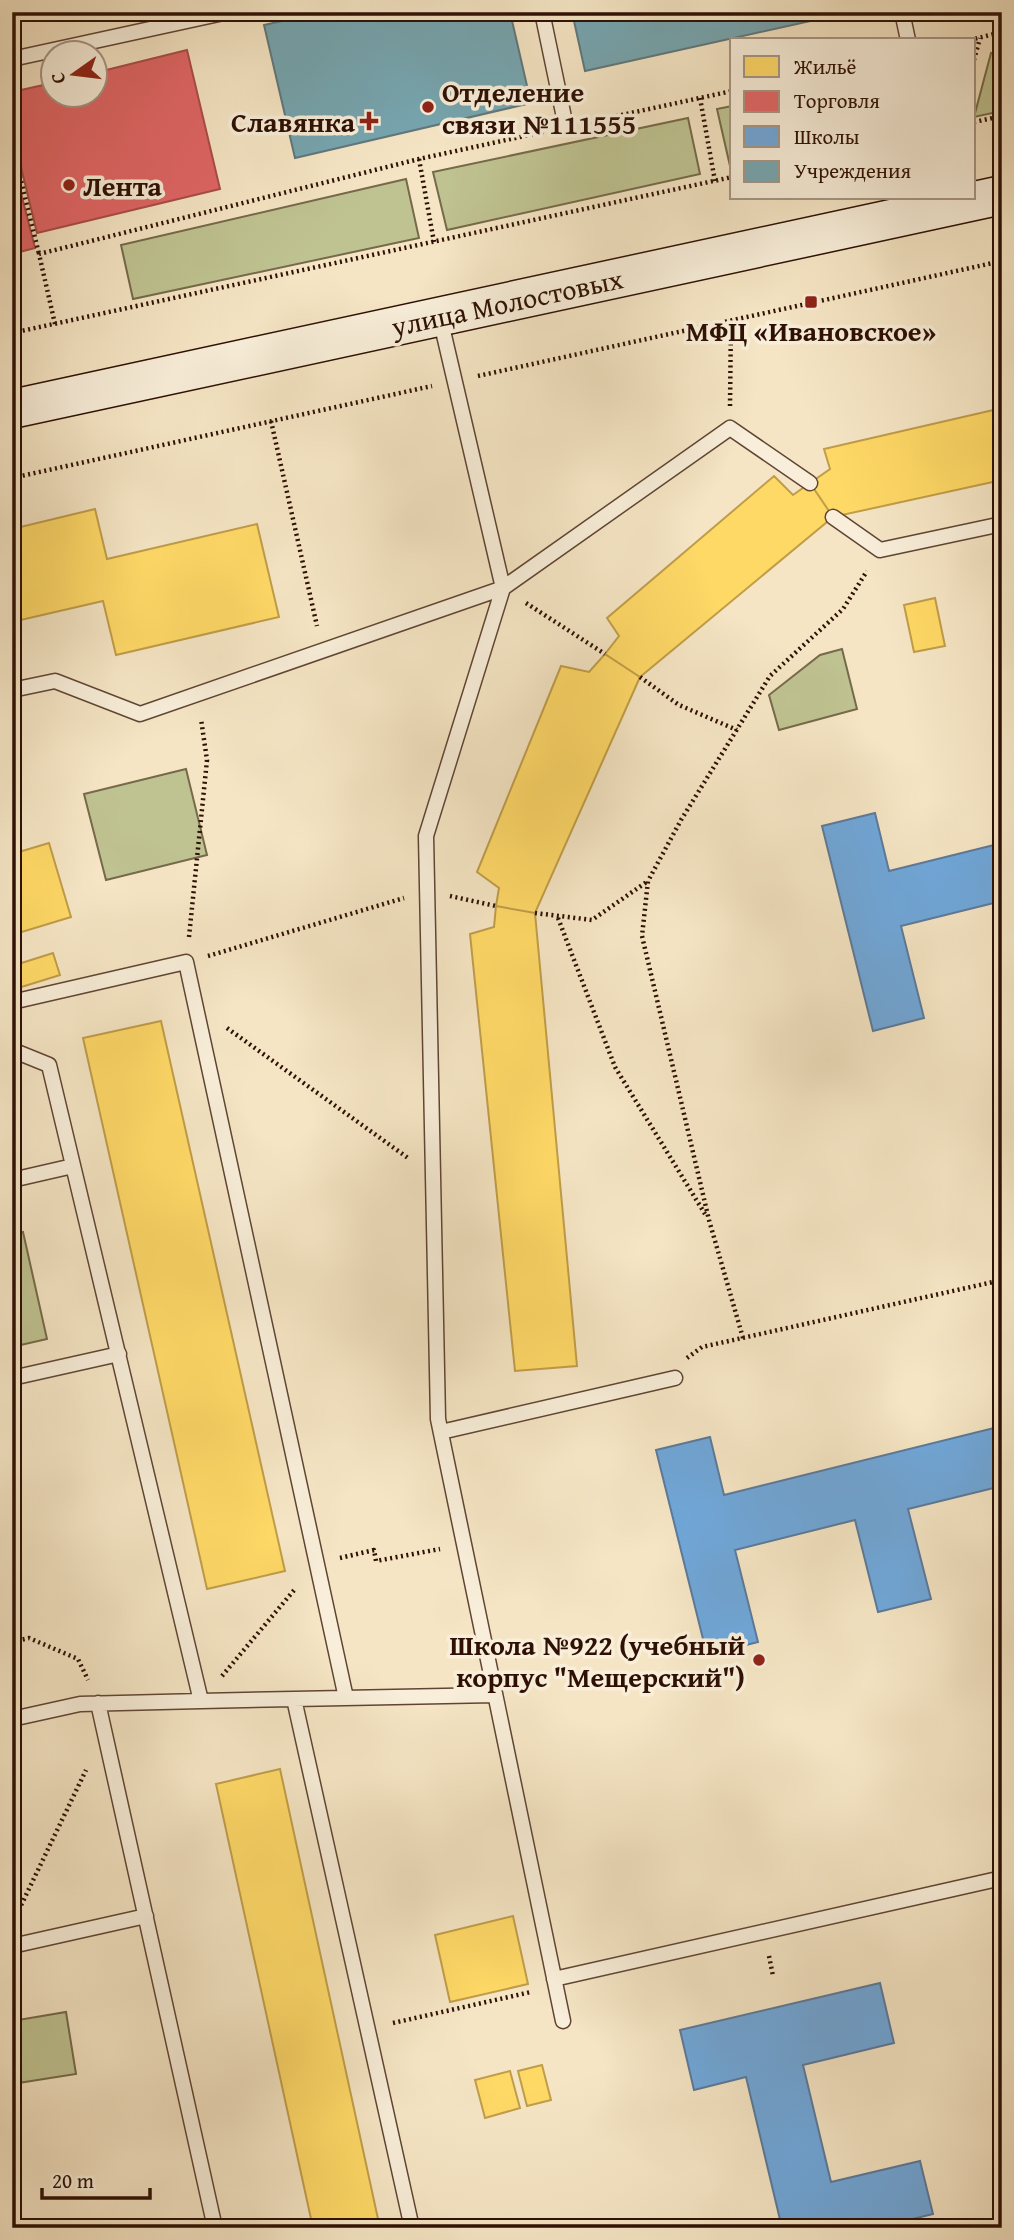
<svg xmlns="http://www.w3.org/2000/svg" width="1014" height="2240" viewBox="0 0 1014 2240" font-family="'Gentium Book Plus',serif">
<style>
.green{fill:#bfc391;stroke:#766a4a;stroke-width:2}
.homes{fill:#ffd966;stroke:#c09d49;stroke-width:2}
.shops{fill:#e06666;stroke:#ab4c49;stroke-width:2}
.schools{fill:#6fa8dc;stroke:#5c7a9b;stroke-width:2}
.public{fill:#76a5af;stroke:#60787c;stroke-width:2}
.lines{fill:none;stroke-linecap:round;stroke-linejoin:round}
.lane-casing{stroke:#604534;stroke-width:17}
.secondary-casing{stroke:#2e1004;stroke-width:41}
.path{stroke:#2e1004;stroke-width:4.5;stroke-dasharray:2 3.5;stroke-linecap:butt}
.lane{stroke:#f8eed9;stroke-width:14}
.secondary{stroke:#f8eed9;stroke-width:38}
.poi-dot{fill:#8f2418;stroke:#f8eed9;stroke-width:2.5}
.labels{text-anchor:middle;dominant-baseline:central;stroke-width:7;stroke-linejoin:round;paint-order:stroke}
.poi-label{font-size:28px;font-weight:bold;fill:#2e1004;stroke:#f8eed9;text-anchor:start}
.street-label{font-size:28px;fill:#2e1004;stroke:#f8eed9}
</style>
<rect width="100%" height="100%" fill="#f5e5c4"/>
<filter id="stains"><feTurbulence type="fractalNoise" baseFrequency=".00286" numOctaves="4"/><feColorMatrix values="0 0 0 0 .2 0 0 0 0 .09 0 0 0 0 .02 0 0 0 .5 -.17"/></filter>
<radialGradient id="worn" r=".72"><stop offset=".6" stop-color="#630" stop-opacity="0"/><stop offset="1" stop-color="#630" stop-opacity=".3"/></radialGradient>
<path class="green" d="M991,53L1002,56V111L974,117Z
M732,106V165L730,166L717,109Z
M688,118L700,174L447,230L433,172Z
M406,179L419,238L133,299L121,245Z
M842,649L857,709L779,730L769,695L820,655Z
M186,769L207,855L106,880L84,794Z
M23,1232L47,1339L12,1347V1235Z
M66,2012L76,2074L12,2084V2021Z"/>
<path class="homes" d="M1002,408V480L833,517L810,483L830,469L824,449Z
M774,476L793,495L810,483L833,517L640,677L605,654L619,636L607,618Z
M95,509L107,559L257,524L279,617L116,655L103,601L12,622V529Z
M935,598L945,646L914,652L904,605Z
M605,654L640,677L535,913L496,906L499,888L477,872L561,666L589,672Z
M49,843L71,917L12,935V854Z
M496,906L535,913L577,1366L515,1371L470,934L494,927Z
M53,953L60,975L12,990V966Z
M161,1021L285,1571L207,1589L83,1038Z
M280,1769L380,2228H313L216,1784Z
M513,1916L528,1984L450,2002L435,1935Z
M542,2065L551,2100L527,2106L518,2071Z
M510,2071L520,2108L485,2118L475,2080Z"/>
<path class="shops" d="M187,50L220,189L37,233L12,130V92L52,83V94H94V73Z
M12,158L35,248L12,254Z"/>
<path class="schools" d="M875,813L889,871L1002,843V901L901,926L924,1018L873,1031L822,826Z
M1002,1426V1486L908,1509L931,1599L878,1612L855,1520L735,1550L758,1642L707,1655L656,1450L710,1437L724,1495Z
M880,1983L894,2043L803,2065L831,2182L920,2161L933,2214L876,2228H782L746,2077L694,2090L680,2030Z"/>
<path class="public" d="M322,12H510L531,103L295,158L264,25Z
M572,12H851L585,71Z"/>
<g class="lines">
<defs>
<path id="lane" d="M542,12L566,127
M902,12L908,40
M12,59L228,12
M440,318L503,588L426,836L438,1419L563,2021
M833,517L880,550L1002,524
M12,690L55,681L140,714L503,588L730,428L810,483
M12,1002L186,962L346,1698
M12,1050L49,1065L201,1701L294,1699L412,2228
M12,1180L73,1166
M12,1378L119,1354
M441,1432L675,1378
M294,1699L495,1695
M98,1703L215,2228
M12,1719L80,1704L201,1701
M12,1946L146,1916
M554,1979L1002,1878"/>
<path id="secondary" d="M12,409L1002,195"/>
</defs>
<use href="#lane" class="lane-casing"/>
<use href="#secondary" class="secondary-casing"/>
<path class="path" d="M970,40L1002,32
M974,60L980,38
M700,98L715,181
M589,122L732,91
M974,122L1002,116
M12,144L39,254
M419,159L434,242
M55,324L39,254L419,159L543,132
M12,333L732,177
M478,376L1002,261
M730,406L731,320
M271,421L317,626
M12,478L432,386
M526,603L605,654
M640,677L679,705L737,730
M450,896L496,906
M535,913L592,920L648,881
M558,918L615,1067L705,1214
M189,937L207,760L201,719
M208,956L404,898
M227,1028L408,1158
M743,1338L709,1220L642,936L648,881L681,820L770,676L843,609L867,571
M687,1358L702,1347L1002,1280
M340,1558L374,1550L376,1561L440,1549
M12,1642L29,1638L78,1659L88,1680
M222,1676L295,1589
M14,1920L86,1770
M769,1956L773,1976
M393,2023L531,1992"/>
<use href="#lane" class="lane"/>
<use href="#secondary" class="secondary"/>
</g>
<g class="poi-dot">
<circle cx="428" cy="107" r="7"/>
<path d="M365.5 110.5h7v7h7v7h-7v7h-7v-7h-7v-7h7z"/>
<circle cx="69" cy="185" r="7"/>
<rect x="804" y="295" width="14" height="14" rx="3.5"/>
<circle cx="759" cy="1660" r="7"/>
</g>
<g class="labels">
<g class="poi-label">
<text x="442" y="91">Отделение<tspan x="442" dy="32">связи №111555</tspan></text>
<text x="355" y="121" text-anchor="end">Славянка</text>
<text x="83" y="185">Лента</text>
<text x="811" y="330" text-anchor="middle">МФЦ «Ивановское»</text>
<text x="745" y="1644" text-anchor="end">Школа №922 (учебный<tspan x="745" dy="32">корпус "Мещерский")</tspan></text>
</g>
<g class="street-label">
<text transform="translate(507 302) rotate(-12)">улица Молостовых</text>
</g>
</g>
<rect width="1014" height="2240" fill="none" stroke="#f5e5c4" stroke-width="42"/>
<rect x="14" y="14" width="986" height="2212" fill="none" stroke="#2e1004" stroke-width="3.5"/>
<rect x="21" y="21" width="972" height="2198" fill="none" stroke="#2e1004" stroke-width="2"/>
<rect x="730" y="38" width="245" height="161" fill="#f8eed9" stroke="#a79584" stroke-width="2"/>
<rect x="744" y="56" width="35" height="21" fill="#ffd966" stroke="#a79584" stroke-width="2"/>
<text x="794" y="74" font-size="21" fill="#2e1004">Жильё</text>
<rect x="744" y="91" width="35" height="21" fill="#e06666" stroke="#a79584" stroke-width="2"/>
<text x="794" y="108" font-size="21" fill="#2e1004">Торговля</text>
<rect x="744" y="126" width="35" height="21" fill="#6fa8dc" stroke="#a79584" stroke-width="2"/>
<text x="794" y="144" font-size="21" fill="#2e1004">Школы</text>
<rect x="744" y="161" width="35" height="21" fill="#76a5af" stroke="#a79584" stroke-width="2"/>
<text x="794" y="178" font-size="21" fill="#2e1004">Учреждения</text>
<g transform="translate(74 74) rotate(256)"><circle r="33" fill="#f8eed9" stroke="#a79584" stroke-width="2"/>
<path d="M0-5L12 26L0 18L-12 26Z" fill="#8f2418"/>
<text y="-10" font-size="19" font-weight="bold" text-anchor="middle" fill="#2e1004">С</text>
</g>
<path d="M42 2188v10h108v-10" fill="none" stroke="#2e1004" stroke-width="3.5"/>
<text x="52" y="2188" font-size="21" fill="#2e1004" stroke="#f8eed9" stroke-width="5" paint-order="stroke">20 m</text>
<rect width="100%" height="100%" filter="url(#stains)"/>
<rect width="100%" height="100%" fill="url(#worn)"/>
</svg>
